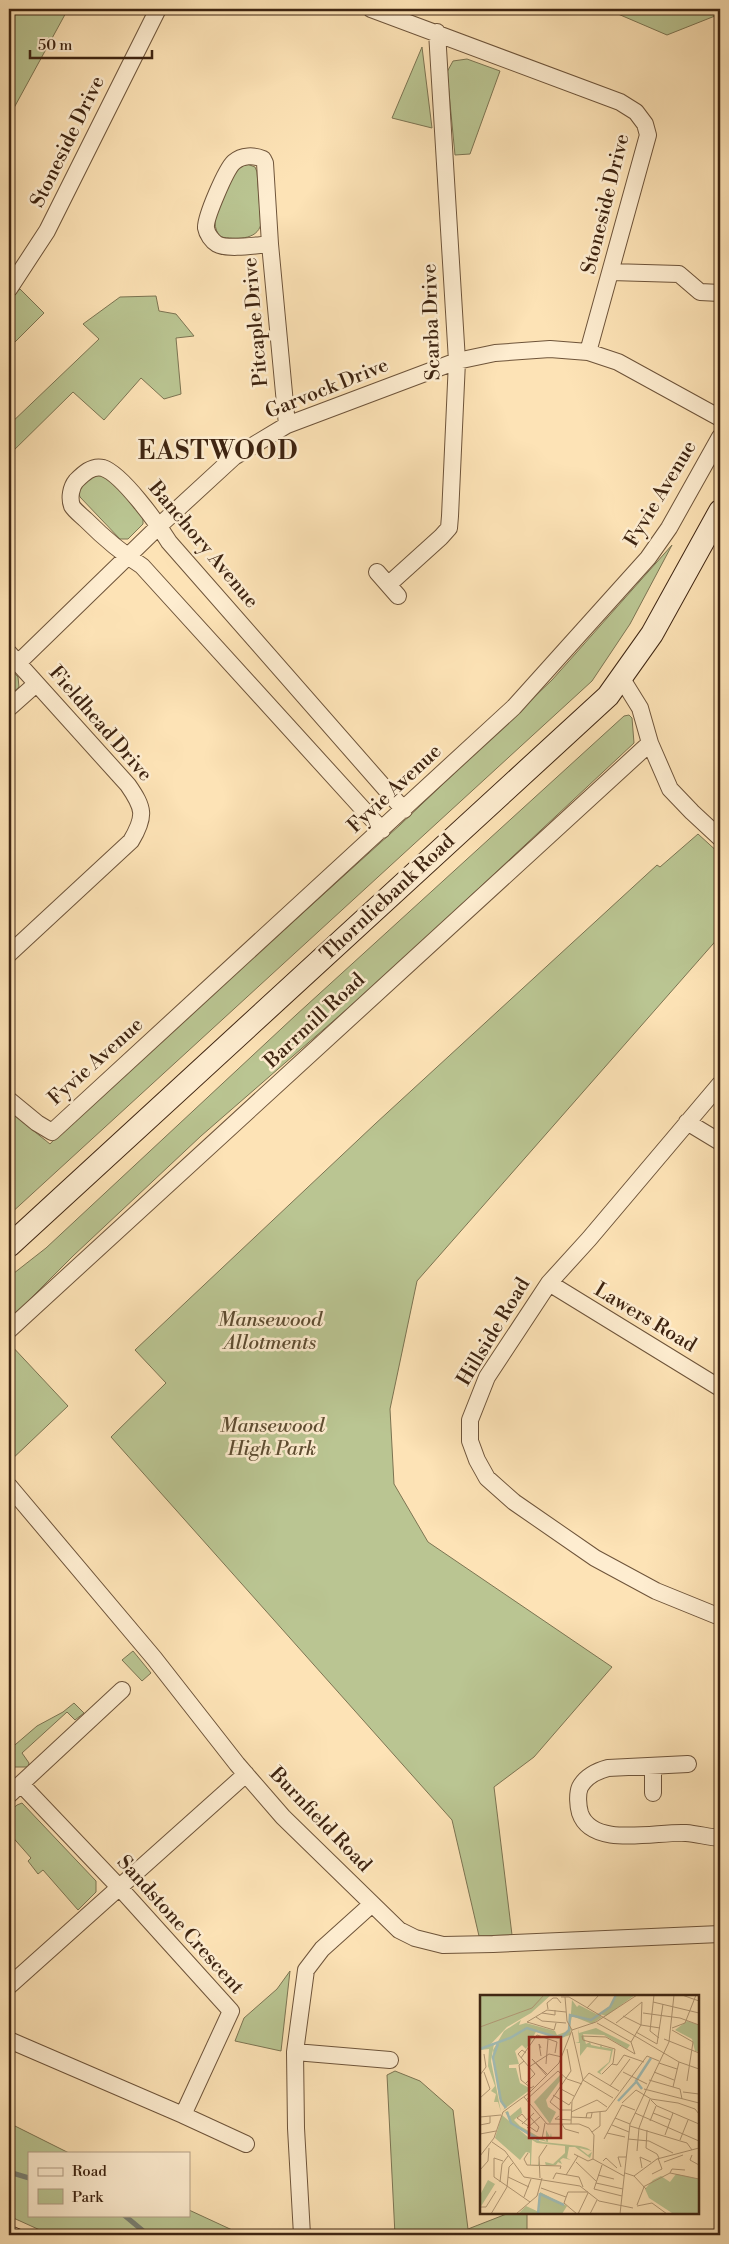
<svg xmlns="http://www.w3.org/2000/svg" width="729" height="2244" viewBox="0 0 729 2244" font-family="'Libre Bodoni',serif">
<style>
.green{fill:#bac592;stroke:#7c7452}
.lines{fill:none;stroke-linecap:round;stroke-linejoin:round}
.stream{stroke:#798074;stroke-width:5}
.minor-casing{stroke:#6e543a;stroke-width:18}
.secondary-casing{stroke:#3e2411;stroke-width:24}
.minor{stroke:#feedd0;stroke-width:16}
.secondary{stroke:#feedd0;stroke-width:22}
.rail-casing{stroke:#3e2411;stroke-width:5.5}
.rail{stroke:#feedd0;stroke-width:4;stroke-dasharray:11;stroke-linecap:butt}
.labels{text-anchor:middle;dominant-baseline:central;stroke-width:5;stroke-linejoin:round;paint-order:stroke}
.street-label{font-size:20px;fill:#3e2411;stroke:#feedd0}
.park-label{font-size:20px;font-style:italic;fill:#5d4c31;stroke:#feedd0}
.district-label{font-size:25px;font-weight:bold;letter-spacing:1px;fill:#3e2411;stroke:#feedd0}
.inset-river{fill:none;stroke:#a1bdb6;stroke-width:2.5}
.inset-road{fill:none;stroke:#b19774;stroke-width:1}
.view{fill:#8f2418;fill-opacity:0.15;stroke:#8f2418;stroke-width:2.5}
.inset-edge{fill:none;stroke:#3e2411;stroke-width:2.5}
</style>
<rect width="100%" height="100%" fill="#fde3b6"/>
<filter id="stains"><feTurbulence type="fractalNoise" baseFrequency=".004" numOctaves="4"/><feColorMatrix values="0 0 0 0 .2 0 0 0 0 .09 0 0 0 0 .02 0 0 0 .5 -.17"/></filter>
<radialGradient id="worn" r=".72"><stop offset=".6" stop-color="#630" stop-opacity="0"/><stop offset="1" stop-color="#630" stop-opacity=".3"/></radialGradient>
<path class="green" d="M9,9H68L9,117Z
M611,9H720V14L667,35L611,11Z
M422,47L432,128L392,118Z
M467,59L500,71L470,154L455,155L447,72L453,61Z
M247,164L255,167L257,172L261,224C257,241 235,239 221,237C204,221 228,187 236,169Z
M20,289L44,313L9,348V300Z
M156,296L159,311L176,314L194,336L176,338L181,394L164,399L141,378L104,420L73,392L9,455V425L99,339L83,324L120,297Z
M91,474H102L113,482L143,514V524L128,539H120L80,497L77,487Z
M672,545L630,624L592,681L9,1215V1111L50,1144L64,1129L400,825L552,680Z
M9,667L18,677L19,687L9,696Z
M629,715L632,718L634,743L385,976L201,1136L73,1256L9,1320V1277L46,1248L296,1015L624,716Z
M698,834L720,854V936L417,1281L390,1409L394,1484L428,1542L612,1667L534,1757L494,1787L512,1935L479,1936L452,1820L111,1437L166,1383L135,1350L375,1124L657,865L660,867Z
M9,1343L68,1406L9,1462Z
M133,1651L151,1673L142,1681L122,1660Z
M74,1703L84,1713L75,1720L67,1712L22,1753L29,1763L28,1767H11L9,1769V1750L37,1726L63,1712Z
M22,1803L96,1881V1892L78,1910L43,1870L38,1874L28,1861L31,1858L9,1833V1812L17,1805Z
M290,1971L281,2051L235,2041L244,2018L277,1989Z
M395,2071L420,2081L453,2110L468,2229L509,2213H527V2235H395L387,2075Z
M9,2123L69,2153H29V2215H189V2210L243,2235H51L9,2216Z"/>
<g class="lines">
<path class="stream" d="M9,2172L29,2178
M124,2215L148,2235"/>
<defs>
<path id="minor" d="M371,9L620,102L636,112L645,124L648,135L588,352
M270,244L265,163L263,159C254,155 242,155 234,162C226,169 205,218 206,228C207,234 212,241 217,244C227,250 258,245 270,244L287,425
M611,272L679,274L700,292L720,293
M9,289L47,231L158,9
M377,572L398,596
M389,584L441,537L449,528L450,516L457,361L437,32
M9,653L128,785C144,808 146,816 131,841L9,954
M18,663L159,526L234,457L287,425L457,361L495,353L550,349L588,352L618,362L720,418
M622,679L640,708L650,743L670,789L692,812L720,838
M9,708L36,684
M382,830L142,566C120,552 104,538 86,520C82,516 75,511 72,506C69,498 71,487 76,481C83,474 92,465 103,468C122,474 158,524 169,542L404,810
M720,1084L589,1239L549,1283L487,1377L470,1420V1441L477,1460L487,1478L514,1502L595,1558L656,1591L720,1617
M9,1100L37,1123L52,1132L514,707L648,558L669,528L720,437
M687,1122L720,1142
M549,1283L720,1388
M9,1330L650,743
M9,1486L154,1658L237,1764L283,1817L399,1930L415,1938L443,1945L493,1944L720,1934
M688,1764L608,1768C597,1771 586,1776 580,1787C577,1794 578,1806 580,1813C592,1849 657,1831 686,1833C697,1834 709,1837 720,1838
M653,1766V1793
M9,1795L122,1690
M9,1986L246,1774
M9,2040L183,2115L231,2011L119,1887L21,1784
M295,2052L390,2060
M183,2115L246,2144
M302,2235L296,2128L295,2052L306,1970L322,1949L372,1904"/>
<path id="secondary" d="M9,1246L608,696L652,634L720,511"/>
</defs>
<use href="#minor" class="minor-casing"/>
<use href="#secondary" class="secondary-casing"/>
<use href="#minor" class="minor"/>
<use href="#secondary" class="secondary"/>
<defs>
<path id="rail" d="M9,2227L28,2235"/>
</defs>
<use href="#rail" class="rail-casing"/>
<use href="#rail" class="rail"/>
</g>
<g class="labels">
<g class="street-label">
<text transform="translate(68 142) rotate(-64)">Stoneside Drive</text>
<text transform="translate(606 204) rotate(-76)">Stoneside Drive</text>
<text transform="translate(256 322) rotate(-95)">Pitcaple Drive</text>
<text transform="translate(432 322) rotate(-92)">Scarba Drive</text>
<text transform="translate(327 389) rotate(-22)">Garvock Drive</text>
<text transform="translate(661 494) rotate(-59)">Fyvie Avenue</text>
<text transform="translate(203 545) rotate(50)">Banchory Avenue</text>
<text transform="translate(100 724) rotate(49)">Fieldhead Drive</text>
<text transform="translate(395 789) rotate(-43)">Fyvie Avenue</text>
<text transform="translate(388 898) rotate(-43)">Thornliebank Road</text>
<text transform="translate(315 1021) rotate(-43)">Barrmill Road</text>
<text transform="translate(96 1062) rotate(-42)">Fyvie Avenue</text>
<text transform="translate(645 1318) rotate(31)">Lawers Road</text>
<text transform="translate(494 1332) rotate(-59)">Hillside Road</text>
<text transform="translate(320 1820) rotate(46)">Burnfield Road</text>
<text transform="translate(180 1925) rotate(48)">Sandstone Crescent</text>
</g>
<g class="park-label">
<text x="270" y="1320">Mansewood<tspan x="270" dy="23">Allotments</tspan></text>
<text x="272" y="1426">Mansewood<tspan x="272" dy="23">High Park</tspan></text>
</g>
<g class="district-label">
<text x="218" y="451">EASTWOOD</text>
</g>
</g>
<g transform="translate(480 1995)">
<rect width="219" height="219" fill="#fde3b6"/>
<path d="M0,0H71L51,18L5,45L27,32L11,49H14L11,66L21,117L18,107H14L16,99L11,96L15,91L8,71L9,54L0,55L10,50L0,53ZM135,0H155L126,21L120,19L130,11ZM92,5L97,12L99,10L122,22L112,29L92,21L90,31ZM41,25L39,30L46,28L75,36L77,40L88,36V31L91,33L90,40L78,44L57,35L46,54L42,50L35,56L39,69L29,70V73H36L40,88L51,94L23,115L25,112L19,103L13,55L24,36ZM207,26L219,30V57L215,56L212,44L195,35ZM116,33L150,50L147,54L124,40L103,39L106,49L110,47L111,50L120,52L121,49L122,52L133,54L130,67L120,77L122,80L117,77L129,67L131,56L107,52L100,61V48H95L99,47L98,34L99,38ZM80,80L83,82L66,105L68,112L76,117L70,129L54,107ZM41,112L42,118L34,125L40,131L66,146V135L70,142L71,138L72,144L68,143V147L55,144L34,131L25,117L28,116L29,122ZM22,120L49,143L63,147L100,151L107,153L112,156L99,153L108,160L112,157L110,163L95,152H89L87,163L91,165L83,163L80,165L82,169L78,167L76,170L66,171L65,167L73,169L85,158V151L57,148L52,145L51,170H58V164L59,171L50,170V158L46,157L40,165L15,143ZM196,179L219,184V219L192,218L169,203L165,194L173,185L181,181L190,187ZM8,185L15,189L0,213V200ZM60,197L87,211L82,219H38L46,211L59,217Z" fill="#bac592"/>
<path class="inset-river" d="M18,49L13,62L21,106L26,113M0,54L30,43L47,33L76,42L83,41L89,35L90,20L111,25L130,12L136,0M162,94L156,86L171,63M138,106L156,87M27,117L31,128L59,145M60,199L84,210M58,219L60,198"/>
<path class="inset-road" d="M174,0L170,36L179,43M202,0L219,6M81,2H89L199,67L219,74M173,7L219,18M107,13L119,0M68,14L67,8L73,3H77L81,8M62,18L75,20V15M163,18L200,23L219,30M143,21L161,30L180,33M56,22L62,26L86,28M76,28L74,35L47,27L67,15L86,17M117,28L151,47M136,28L162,7L161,30M0,32L52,13L64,0M192,33L205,28L216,0M92,35L116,27L157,0M192,35L213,47L207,86M156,37L177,49L183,9M184,44L219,58M151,47L161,30M61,53L59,49L61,61M87,54L91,76L70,107L80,115H91M41,63L57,40L77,47L75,58M44,66L39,70L41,85L51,93L54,91M179,68L197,74M66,69L68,44M132,69L137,70L144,60L164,67M49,72L69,59L82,62M78,76L87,84L102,89M143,77L167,89M174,77L194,85M122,79L133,68L135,54L103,45L102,41L126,42L155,59L151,47M0,80L6,72L4,59M66,80L52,64L67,79M169,85L200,94L202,104M45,89L55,79L38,59L42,55L46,58M130,91L150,64M193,92L199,67M79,93L94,101M164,94L219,108M203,97L219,99M73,100L89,110L91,107M44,102L67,129H99L109,133L114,140L113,164L144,181M0,103L10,94L4,77M133,103L103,85L109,78L139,96M46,105L78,76M171,105L177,111L219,129M142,108L156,95L171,104L198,108L215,114L219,119M91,117L117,105L127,112M155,118L219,146M173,118L191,125M79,121L75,124L91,125M0,122L21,120M91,122L111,123L112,118M106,123L107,118L126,116L167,61L179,66M135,123L150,129M47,125L42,119L37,123L57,137L59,132L50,122M170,126L176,111M42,129L54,118M82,129L85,134L99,138M91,129L92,106L103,85L92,37M0,130L10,128V121M132,130L149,137M150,131L207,148L212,155M47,133L60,122M167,135L166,153L177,159L179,163M112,137L120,131V117M127,138L145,142M0,139L16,136M185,140L193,118M62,144L65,128M124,144L142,110L155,115M148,144L169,146L193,158M200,145L208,125M12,147L25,156L44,182L100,191L119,206L153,213M157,156L159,133L170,104M48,158L44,164L47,170L81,171L80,174M94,159L108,166L113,164M212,160L210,165L219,170M0,161L14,143L23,117L49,98L79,68L92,35L87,26L85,2M23,166L14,163V182L50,207M123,166L126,163L137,173M96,167L117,187M184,167L203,160M122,170L114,194L142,201M141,172L138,162H146M162,173L160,162L171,167M0,175L8,166L9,153M145,178L154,181L177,164L219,153M190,178L192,174L205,175M172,179L182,174L178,163M86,180L98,161M118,180L134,184M154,181L166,194M28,182L49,192M60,183L59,162L67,150M73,184L76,178L99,182L103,192M20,187L22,169L28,161M116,188L143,194M163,192L190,178L219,184M61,193L86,202M44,202L51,184M157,210L164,192M157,211L172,208L187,219M1,212H6L16,196M11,219L27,192L29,172L33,168M36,219L57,201L62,183M97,219L84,208L88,197H108M98,219L108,198M110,219L117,205M140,219L150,129L189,47L194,0"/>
<path class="view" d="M49,42H81V143H49Z"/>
<rect width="219" height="219" class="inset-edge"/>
</g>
<rect width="729" height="2244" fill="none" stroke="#fde3b6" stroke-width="30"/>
<rect x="10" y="10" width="709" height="2224" fill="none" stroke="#3e2411" stroke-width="2.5"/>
<rect x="15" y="15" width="699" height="2214" fill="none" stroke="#3e2411"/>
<rect x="28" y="2152" width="162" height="65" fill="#feedd0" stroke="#b19d84"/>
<rect x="38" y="2168" width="25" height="8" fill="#feedd0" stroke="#b19d84"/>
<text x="72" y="2176" font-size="15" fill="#3e2411">Road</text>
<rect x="38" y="2189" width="25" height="15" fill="#bac592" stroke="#b19d84"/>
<text x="72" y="2202" font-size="15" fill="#3e2411">Park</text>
<path d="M30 50v8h122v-8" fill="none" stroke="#3e2411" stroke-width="2.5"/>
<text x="38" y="50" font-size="15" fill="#3e2411" stroke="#feedd0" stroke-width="4" paint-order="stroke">50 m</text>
<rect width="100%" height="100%" filter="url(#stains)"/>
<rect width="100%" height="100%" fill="url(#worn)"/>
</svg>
